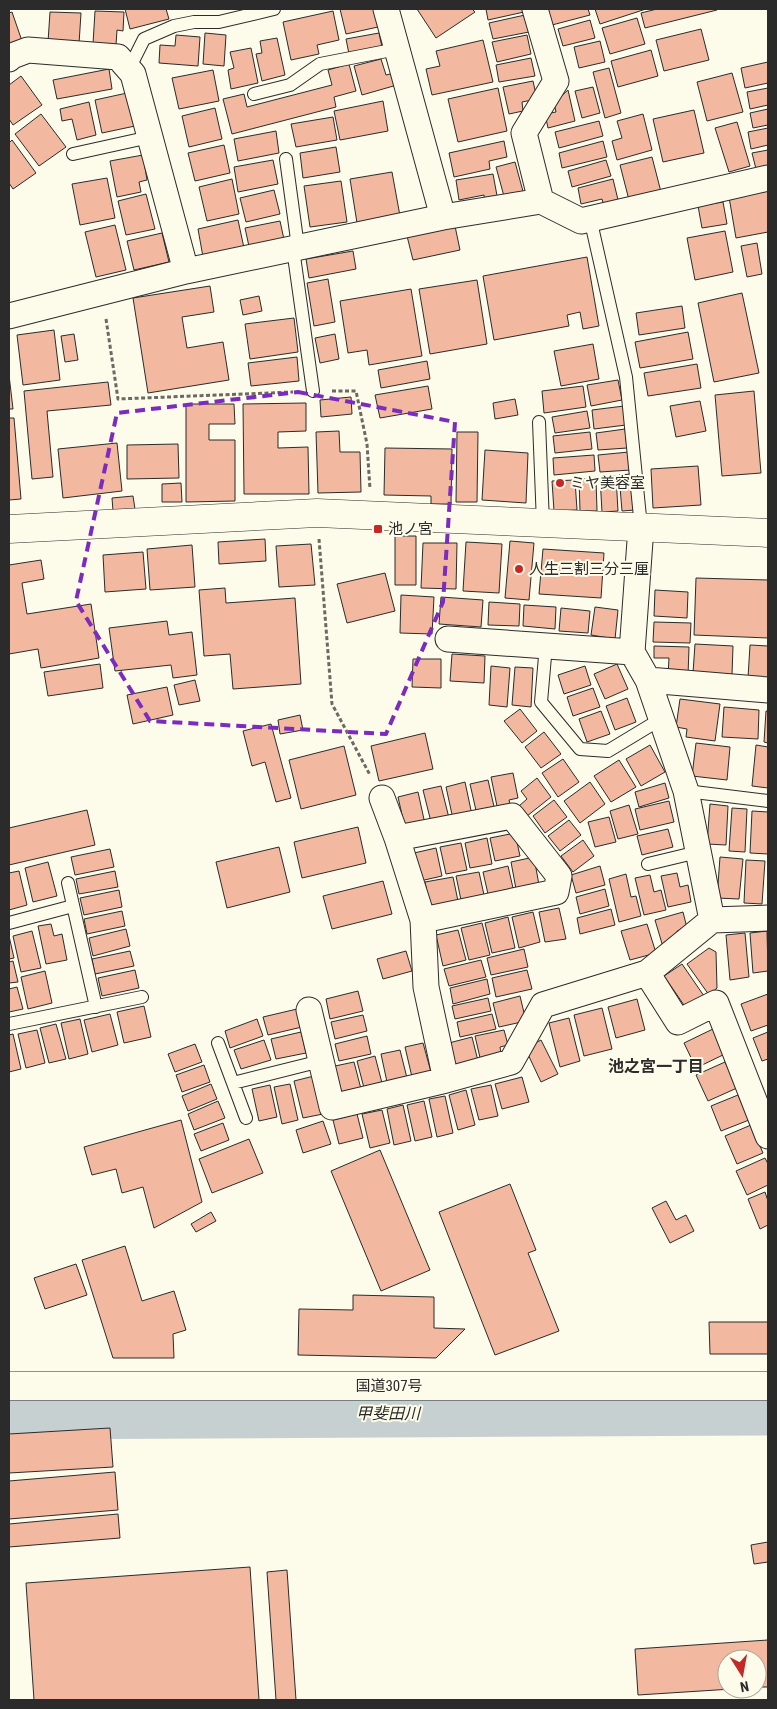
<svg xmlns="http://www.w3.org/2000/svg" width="777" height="1709" viewBox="0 0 777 1709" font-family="'Roboto Condensed','Noto Sans JP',sans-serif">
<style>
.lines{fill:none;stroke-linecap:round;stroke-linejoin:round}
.river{stroke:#c7d0d0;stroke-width:49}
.building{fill:#f2b8a0;stroke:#2b2b2b}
.lane-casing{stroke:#2b2b2b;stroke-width:14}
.street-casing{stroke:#2b2b2b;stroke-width:27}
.secondary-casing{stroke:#2b2b2b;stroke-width:29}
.highway-casing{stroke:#2b2b2b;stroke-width:29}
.path{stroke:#6a6964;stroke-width:3;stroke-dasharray:4 2.5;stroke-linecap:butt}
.lane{stroke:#fdfbea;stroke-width:12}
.street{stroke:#fdfbea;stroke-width:25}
.secondary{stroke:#fdfbea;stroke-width:28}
.highway{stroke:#fdfbea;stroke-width:28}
.marked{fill:none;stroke:#7b2cbf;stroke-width:4;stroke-dasharray:10 6;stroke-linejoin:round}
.poi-dot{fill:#c62828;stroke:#fdfbea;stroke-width:2}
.labels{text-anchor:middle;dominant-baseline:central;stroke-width:4;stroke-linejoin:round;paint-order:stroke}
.poi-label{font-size:15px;fill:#2b2b2b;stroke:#fdfbea;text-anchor:start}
.street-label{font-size:15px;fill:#2b2b2b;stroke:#fdfbea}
.neighbourhood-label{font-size:16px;font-weight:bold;fill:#2b2b2b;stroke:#fdfbea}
.water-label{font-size:16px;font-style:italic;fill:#2b2b2b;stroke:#fdfbea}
</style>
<rect width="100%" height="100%" fill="#fdfbea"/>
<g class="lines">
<path class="river" d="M9,1415L768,1411"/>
</g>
<path class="building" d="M125,9H166L169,19L130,29Z
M340,9H374L378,27L346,34Z
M417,9H472L475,12L436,38Z
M486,9H524V12L488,20Z
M548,9H588L590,15L552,25Z
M595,9H646L600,24Z
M657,9H717V10L645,28L641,13Z
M95,11L124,12L123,31L117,30L116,45L93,44Z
M333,11L339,40L317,45L319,54L291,60L283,22Z
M12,12L22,41L9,46V13Z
M50,12L81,13L79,44L48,42Z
M525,15L529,32L493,39L489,23Z
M637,18L645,44L610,54L602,28Z
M590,20L595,38L563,46L558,29Z
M701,29L709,60L664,71L656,40Z
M205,33L226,35L224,66L203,64Z
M379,33L382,47L349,54L346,39Z
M176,35L200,37L198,66L159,63L160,45L175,46Z
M527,35L531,54L497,62L492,42Z
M277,38L285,75L262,81L256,54L262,53L260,41Z
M483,40L493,82L432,95L426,69L440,66L436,51Z
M600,41L605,62L579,68L574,47Z
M251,48L258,83L231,89L228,70L234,68L230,52Z
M651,50L658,76L618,87L611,61Z
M531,58L535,76L499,82L496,65Z
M381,59L386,75L394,73L397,85L362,95L354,66Z
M768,62V83L745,88L741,68Z
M349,64L356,91L334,97L336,107L232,134L223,99L244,94L247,107L332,85L328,70Z
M609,68L621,113L605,118L593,72Z
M109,69L112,89L57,99L53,80Z
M213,70L219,101L179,109L172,78Z
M732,73L743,112L707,121L697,82Z
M21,76L42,105L13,125L9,119V85Z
M533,81L537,99L522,102L523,111L509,114L503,87Z
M593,87L600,113L582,118L575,91Z
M498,88L507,131L458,142L448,99Z
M768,88V105L750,109L747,92Z
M568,90L575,121L548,128L545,114L556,112L554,103Z
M127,93L135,126L102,133L95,100Z
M383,101L388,131L340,140L334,111Z
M89,102L96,135L77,140L72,119L62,121L60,109Z
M215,108L222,139L189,147L182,116Z
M768,109V125L753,128L750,113Z
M694,110L704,153L663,162L653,119Z
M41,114L66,147L39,166L15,134Z
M643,114L652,150L617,160L612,141L622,138L617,121Z
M333,117L337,140L296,147L291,124Z
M599,121L603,136L559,148L555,132Z
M737,122L750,166L729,172L715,128Z
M768,128V145L751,149L748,132Z
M276,131L279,153L238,161L234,139Z
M12,140L36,173L13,189L9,183V143Z
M504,141L507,157L489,161L490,169L454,177L449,153Z
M603,141L607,157L562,168L559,153Z
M224,145L230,173L195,181L188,153Z
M336,147L340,172L303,178L300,153Z
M768,150V171L757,173L752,153Z
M143,155L147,180L139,182L141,192L117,197L110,161Z
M652,157L661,192L629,200L620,165Z
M273,160L278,184L238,192L234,167Z
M606,160L611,176L572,187L568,171Z
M515,162L524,195L505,200L496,167Z
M392,172L400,216L357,223L350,179Z
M493,174L498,201L485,204L484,195L459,200L456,180Z
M107,178L115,218L80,225L72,184Z
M232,179L239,214L207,221L199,187Z
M613,179L619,204L604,207L602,199L581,204L578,188Z
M341,181L347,222L310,227L304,186Z
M274,190L280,214L246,222L240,198Z
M768,191V232L736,238L729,197Z
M146,194L155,229L126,235L118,201Z
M723,202L727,224L702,228L698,206Z
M238,220L244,248L203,257L198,229Z
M280,221L285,244L250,251L245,228Z
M115,225L126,270L96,277L85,232Z
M455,226L460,250L413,260L407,236Z
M725,231L733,272L695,280L687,238Z
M162,233L169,262L134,270L127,241Z
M757,243L762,274L747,277L741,246Z
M353,251L356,269L309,278L306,259Z
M587,257L599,326L583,329L580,312L567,315L569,326L494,340L483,276Z
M328,279L335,322L314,326L307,283Z
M477,280L487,344L430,354L419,289Z
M210,286L214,312L182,317L187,348L223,342L229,380L148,393L133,298Z
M411,289L422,356L369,365L367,350L348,353L340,301Z
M742,293L759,373L714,382L698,303Z
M259,296L262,311L243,315L240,300Z
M682,306L685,328L639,335L636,313Z
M294,318L298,352L250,359L245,324Z
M54,330L60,380L23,385L17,335Z
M688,332L693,359L640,368L635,342Z
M74,334L78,360L65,362L61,336Z
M335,334L339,359L320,363L315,338Z
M593,344L599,379L561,386L554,351Z
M297,357L299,381L251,386L248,363Z
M427,361L430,379L381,388L378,370Z
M697,364L701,388L648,396L644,373Z
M9,375L13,409H9Z
M618,380L622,400L591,406L587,385Z
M108,382L111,405L47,411L53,477L32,479L24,391Z
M428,386L432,409L380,418L375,395Z
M583,386L586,407L544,413L542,391Z
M754,391L761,473L722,476L715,395Z
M351,397L352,414L321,417L320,400Z
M515,399L518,415L495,419L493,403Z
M700,401L706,431L676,437L670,406Z
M306,403V431L278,432V448L308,447L309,494H244L243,404Z
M186,404H234L235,424H209V440H235V501L186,502Z
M624,406L626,425L594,429L592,410Z
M587,411L590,428L555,433L552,417Z
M9,418H14L21,499L9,500Z
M625,429L627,448L598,450L596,433Z
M339,431L340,452H360L361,492L318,493L316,432Z
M457,432H478L477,502H456Z
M590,432L592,449L555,453L553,436Z
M117,443L122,491L63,498L58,449Z
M178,444L179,478L127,479V445Z
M385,448L452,449L451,504H431V496L384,495Z
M485,450L528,453L526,503L482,500Z
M629,452L631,470L600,472L598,455Z
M594,455L595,471L554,475L553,458Z
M698,466L701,505L653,508L651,469Z
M631,474L635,510L622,511L619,475Z
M616,476L618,511L602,512L600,477Z
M579,479H596L597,511H580Z
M575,480L577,510L554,511L552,481Z
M181,483L182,502H162V484Z
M133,496L135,509L113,511L112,498Z
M395,536H416V585H395Z
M265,539L266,561L219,564L218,542Z
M510,541L534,543L529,600L505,598Z
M466,542L502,544L499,593L463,591Z
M423,543H457L456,589L421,588Z
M311,544L315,585L279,587L276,546Z
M192,545L195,587L150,590L147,549Z
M543,549L604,553L601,598L539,594Z
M143,552L146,589L105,592L103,555Z
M41,560L44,579L22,583L27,614L91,604L99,658L41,668L38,649L9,654V565Z
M385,573L395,611L347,623L337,584Z
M696,578L768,580V638L694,635Z
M225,588L226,603L295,598L301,684L233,689L230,654L204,656L199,590Z
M655,590L688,592L687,618L654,616Z
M401,595L434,597L432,634L400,633Z
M441,597L483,600L481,627L439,624Z
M489,602L520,604L519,626L488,625Z
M524,605L556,607L555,629L523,626Z
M595,607L618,610L615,639L591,635Z
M561,608L590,611L588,633L559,631Z
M167,621L169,635L192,632L197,675L173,678L171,665L115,671L109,628Z
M654,622L691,623L690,643L653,642Z
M695,644L733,646L732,675L693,673Z
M750,645L768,646V679L748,678Z
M654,646L689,647L688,676H668L669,658H654Z
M452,654L485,656L484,683L450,681Z
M413,659H441V688L412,687Z
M100,664L103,688L48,696L44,672Z
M617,664L628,689L605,699L594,674Z
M491,666L510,668L507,707L489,705Z
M585,666L591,685L564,694L558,675Z
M515,667L533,668L531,707L512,705Z
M195,680L200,701L179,705L174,685Z
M167,687L173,715L133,724L127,695Z
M593,688L600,707L573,716L567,697Z
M627,698L636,722L615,730L606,706Z
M680,699L720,704L715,741L686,737L687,729L676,727Z
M724,707L759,710L758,739L722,737Z
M520,709L537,731L522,743L504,721Z
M601,711L610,734L587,742L579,719Z
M766,711H768V743L764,742Z
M300,715L303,730L280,734L278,720Z
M271,724L291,798L276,802L265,762L252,766L243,731Z
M544,732L561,754L541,768L525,747Z
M425,733L433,769L379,781L371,746Z
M696,743L730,747L727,780L692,776Z
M650,745L665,772L641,786L626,759Z
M756,745L768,747V788L752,786Z
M344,746L356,795L301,809L289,760Z
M563,759L579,782L558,797L542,773Z
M619,760L636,787L611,802L594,776Z
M513,773L518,798L509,800L511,808L498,811L491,777Z
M537,778L551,797L527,816L519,806L527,799L521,791Z
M488,780L495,811L477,815L470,784Z
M465,782L472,815L453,819L446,787Z
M590,782L605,804L580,823L564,801Z
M665,783L669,798L639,807L635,792Z
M441,786L449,818L431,822L423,790Z
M418,792L425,824L405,828L398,797Z
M554,800L567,817L545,833L533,816Z
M669,801L674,822L640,830L635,809Z
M710,804L728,806L726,845L707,844Z
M629,805L638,834L618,839L610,811Z
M732,808L747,809L745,852L729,851Z
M87,810L95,845L9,865V828Z
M752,811L768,812V854L750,853Z
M609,817L616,842L595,847L588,822Z
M569,820L581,835L560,851L548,836Z
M358,827L366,863L302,878L294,842Z
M668,829L673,847L642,855L637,836Z
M515,833L520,856L495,861L490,838Z
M487,838L492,864L470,868L465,843Z
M583,840L594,856L573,872L561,856Z
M461,843L467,870L446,874L440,847Z
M279,847L290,892L227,908L216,862Z
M436,848L442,876L420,881L414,853Z
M110,849L114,867L75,875L71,857Z
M534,857L539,885L516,889L511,862Z
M720,857L743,859L739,899L717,898Z
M746,860L765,861L762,904L744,903Z
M48,862L57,896L33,902L25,868Z
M508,866L513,888L488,894L483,872Z
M600,866L605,885L576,893L571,875Z
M19,871L27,905L9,910V873Z
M115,871L118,887L79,894L76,879Z
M479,872L484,895L461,900L456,876Z
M677,873L680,887L688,885L691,902L668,907L661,876Z
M626,874L631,897L636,896L641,916L619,922L609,879Z
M650,875L654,892L661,890L666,910L644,915L635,878Z
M453,877L458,901L430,907L425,882Z
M383,881L392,914L332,929L323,896Z
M605,889L609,906L580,914L576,897Z
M119,890L122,907L84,915L80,898Z
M559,908L566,939L545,942L539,912Z
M611,909L615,925L580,934L577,918Z
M122,911L125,926L87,934L84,919Z
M533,912L540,942L519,948L512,917Z
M683,912L687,928L677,931L680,943L663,947L655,920Z
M508,917L515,948L492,953L485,923Z
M482,923L490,955L469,960L461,928Z
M51,924L54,936L62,934L67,960L46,964L38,926Z
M647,924L656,953L630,960L621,931Z
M126,929L130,946L93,956L89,938Z
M458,930L466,960L443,966L436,935Z
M32,931L41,968L21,972L13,936Z
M767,931L768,971L753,973L750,933Z
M745,933L749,977L730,980L726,935Z
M9,936L14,958L9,959Z
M709,948L716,952L717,988L709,995L687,964Z
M524,949L528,967L491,975L487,958Z
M130,951L134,966L95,974L92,959Z
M406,951L412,971L383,979L377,959Z
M481,960L486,977L449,986L444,969Z
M13,961L18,982L9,983V962Z
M682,964L704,996L686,1008L664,976Z
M135,970L139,988L102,996L98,978Z
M527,970L532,989L496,997L492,978Z
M45,971L52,1003L28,1009L21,977Z
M487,979L490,994L453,1004L450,988Z
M17,987L23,1009L9,1012V989Z
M358,991L363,1011L330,1019L326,999Z
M768,994V1025L751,1031L741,1004Z
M520,996L526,1021L499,1027L493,1003Z
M488,998L491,1011L455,1019L452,1006Z
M637,999L645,1030L616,1038L608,1007Z
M144,1006L151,1037L124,1043L117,1012Z
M602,1008L612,1049L584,1056L574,1015Z
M297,1009L302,1027L268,1035L263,1017Z
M110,1014L118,1045L92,1052L84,1020Z
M492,1014L496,1029L460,1037L457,1022Z
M363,1015L367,1031L335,1039L331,1022Z
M569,1018L580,1061L560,1067L549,1023Z
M80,1019L88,1054L69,1059L61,1023Z
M257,1019L263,1036L230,1048L225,1031Z
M56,1024L66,1059L49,1063L40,1028Z
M715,1028L727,1053L696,1068L684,1043Z
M37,1030L45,1063L26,1068L18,1034Z
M504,1030L508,1045L500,1047L501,1053L481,1062L475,1036Z
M301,1032L306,1053L276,1059L271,1039Z
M768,1032V1059L762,1061L753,1038Z
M13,1034L21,1069L9,1072V1035Z
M367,1036L371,1054L339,1061L335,1044Z
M472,1037L478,1061L455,1067L449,1043Z
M264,1040L271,1060L241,1069L234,1050Z
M541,1040L558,1074L541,1082L525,1048Z
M423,1043L431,1072L412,1077L405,1047Z
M195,1044L202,1062L175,1072L168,1054Z
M400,1050L407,1078L387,1082L381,1054Z
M375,1056L382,1083L364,1088L357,1061Z
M354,1062L361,1089L342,1094L335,1066Z
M725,1062L737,1088L708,1101L696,1075Z
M204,1065L210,1082L182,1092L176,1075Z
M314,1076L323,1114L303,1118L294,1081Z
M522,1077L529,1102L502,1109L495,1084Z
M211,1084L217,1099L188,1111L182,1096Z
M290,1084L298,1120L282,1124L274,1087Z
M270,1085L277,1117L259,1121L252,1089Z
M491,1085L498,1116L479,1120L471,1089Z
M466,1090L475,1125L458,1130L449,1095Z
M738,1095L749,1120L721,1131L711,1106Z
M445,1096L453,1133L437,1137L429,1099Z
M218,1101L225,1118L194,1130L188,1114Z
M424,1101L432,1137L415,1141L407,1105Z
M403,1105L411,1141L394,1145L387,1109Z
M382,1110L390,1143L370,1148L362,1114Z
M357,1114L363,1138L339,1144L333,1120Z
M181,1120L202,1202L154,1228L143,1187L122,1193L116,1169L92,1175L84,1147Z
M323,1121L331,1144L303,1153L296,1130Z
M223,1123L229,1140L201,1151L194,1134Z
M751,1125L763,1153L737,1164L725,1136Z
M249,1139L263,1173L212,1193L199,1159Z
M380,1150L430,1270L381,1291L331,1171Z
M765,1158L768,1164V1185L747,1195L736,1171Z
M510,1184L536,1250L528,1253L559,1331L495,1355L439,1212Z
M765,1192L768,1201V1225L760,1229L748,1199Z
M666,1201L676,1220L686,1215L694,1231L670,1243L652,1208Z
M211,1212L216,1221L196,1232L191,1224Z
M125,1246L142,1301L174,1291L186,1330L173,1334L174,1358H113L82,1260Z
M76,1264L87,1295L45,1309L34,1278Z
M353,1295L434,1297V1328L465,1329L436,1358L298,1355L299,1309L353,1310Z
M709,1322H768V1354H710Z
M110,1428L113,1467L9,1473V1434Z
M115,1472L118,1510L9,1519V1481Z
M118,1514L120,1538L9,1547V1524Z
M768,1542V1562L754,1564L751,1545Z
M250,1567L259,1700H34L26,1583Z
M287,1570L296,1700H276L267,1572Z
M768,1640V1687H757V1659H727V1689H732L638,1695L635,1649Z"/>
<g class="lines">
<defs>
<path id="lane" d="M129,69L144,39L174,26L194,22H219L274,9
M254,94L290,85L320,64L397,49
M73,154L150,137
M286,159L298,247
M590,218L626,377L641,527
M293,249L313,391
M539,422L543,523
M546,645L541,702L580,749L608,751L661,719
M686,791L768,801
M648,864L698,852
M68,883L96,1007
M9,923L73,906
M9,1024L142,997
M218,1043L246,1118
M233,1083L321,1061"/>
<path id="street" d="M386,9L443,217
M535,9L556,81L524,133L541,201
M9,59L12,56L28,50L118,57L133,74L186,271
M9,316L186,271L443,217L541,201L581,221L768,178
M641,527L632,652L648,680L686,791L712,920L768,918
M448,639L632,652
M648,680L768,690
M382,798L397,838L423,920L426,987L446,1080
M397,838L512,816L559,876L556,892L423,920
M647,973L678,1022L716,1003L768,1136
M309,1010L332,1107L446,1080L511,1062L543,1005L647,973L712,920"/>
<path id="secondary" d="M9,529L317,513L768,533"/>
<path id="highway" d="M9,1386H768"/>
</defs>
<use href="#lane" class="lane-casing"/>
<use href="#street" class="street-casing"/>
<use href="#secondary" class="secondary-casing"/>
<use href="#highway" class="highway-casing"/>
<path class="path" d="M106,319L118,399L293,392
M332,391H356L367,444L370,489
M319,539L332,704L370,775"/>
<use href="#lane" class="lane"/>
<use href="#street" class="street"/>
<use href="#secondary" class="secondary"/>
<use href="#highway" class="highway"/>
</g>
<path class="marked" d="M298,392L455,422L443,602L386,734L150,721L76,601L117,413Z"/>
<g class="poi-dot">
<circle cx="560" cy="483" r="5"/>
<rect x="373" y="524" width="10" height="10" rx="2.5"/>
<circle cx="519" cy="569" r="5"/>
</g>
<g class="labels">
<g class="poi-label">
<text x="570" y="483">ミヤ美容室</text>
<text x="388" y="529">池ノ宮</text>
<text x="529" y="569">人生三割三分三厘</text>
</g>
<g class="street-label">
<text x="389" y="1386">国道307号</text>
</g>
<g class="neighbourhood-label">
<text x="656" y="1066">池之宮一丁目</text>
</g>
<g class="water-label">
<text x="388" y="1413">甲斐田川</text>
</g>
</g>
<rect width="777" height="1709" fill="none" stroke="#2b2b2b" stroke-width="20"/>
<g transform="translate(742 1674) rotate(169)"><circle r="24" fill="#fdfbea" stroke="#a9a89e"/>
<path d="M0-4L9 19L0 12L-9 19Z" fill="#c62828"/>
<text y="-8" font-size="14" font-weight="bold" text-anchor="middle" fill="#2b2b2b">N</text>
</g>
</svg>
